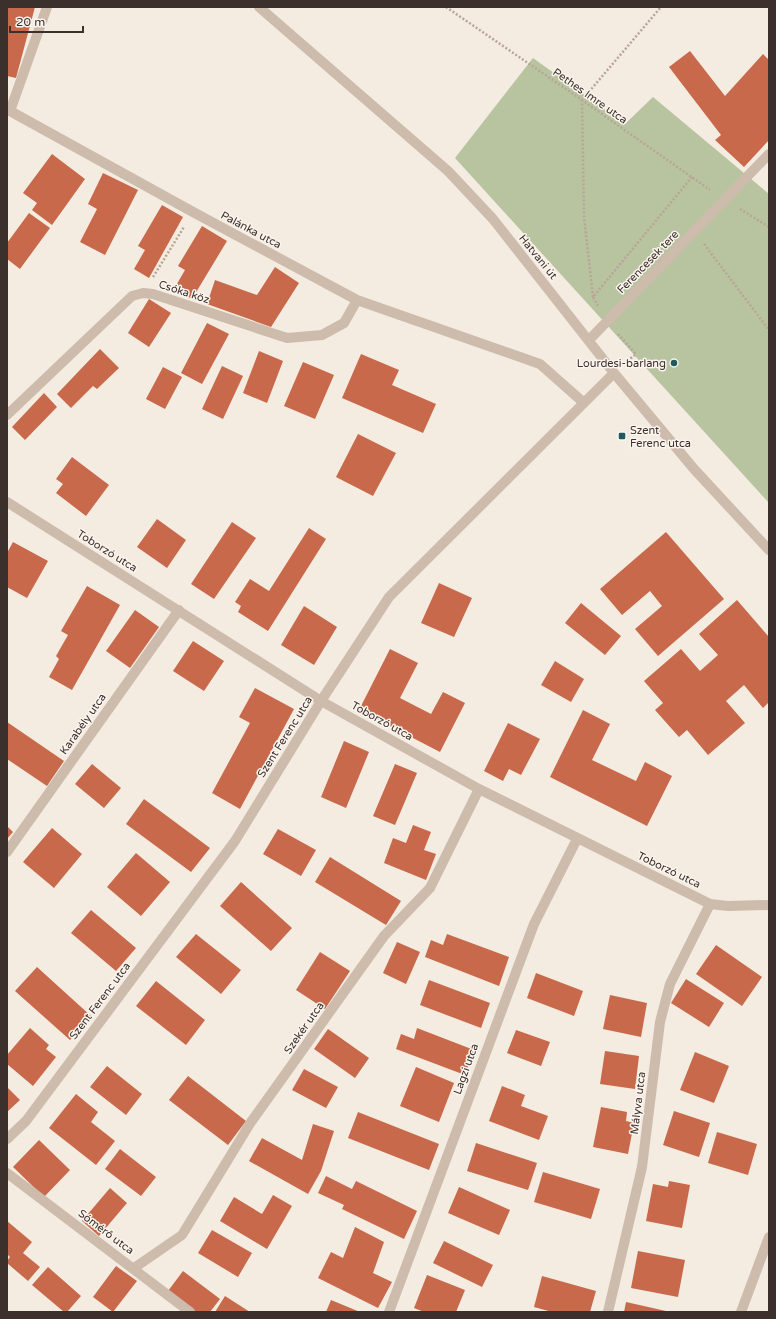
<svg xmlns="http://www.w3.org/2000/svg" width="776" height="1319" viewBox="0 0 776 1319" font-family="'Varela Round',sans-serif">
<style>
.green{fill:#b8c4a0}
.building{fill:#c8694b}
.lines{fill:none;stroke-linecap:round;stroke-linejoin:round}
.path{stroke:#b9a596;stroke-width:2.5;stroke-dasharray:2 2;stroke-linecap:butt}
.street{stroke:#cdbbac;stroke-width:10}
.poi-dot{fill:#1f5a5e;stroke:#fbf5ee;stroke-width:1.5}
.labels{text-anchor:middle;dominant-baseline:central;stroke-width:3;stroke-linejoin:round;paint-order:stroke}
.street-label{font-size:11px;fill:#3b302b;stroke:#fbf5ee}
.poi-label{font-size:11px;fill:#3b302b;stroke:#fbf5ee;text-anchor:end}
</style>
<rect width="100%" height="100%" fill="#f4ebe1"/>
<path class="green" d="M533,58L625,124L653,97L769,194V503L455,158Z"/>
<path class="building" d="M7,7H35L16,78L7,76Z
M690,51L725,96L763,54L769,60V140L744,167L715,140L721,135L669,67Z
M52,154L85,179L52,225L32,210L37,203L23,193Z
M103,173L138,190L105,255L80,242L97,209L88,204Z
M162,205L183,217L149,278L134,269L145,250L138,246Z
M29,213L50,228L20,269L7,259V243Z
M202,226L227,241L192,299L174,289L185,270L178,266Z
M275,267L299,283L271,327L207,304L215,280L257,295Z
M149,299L171,313L149,347L128,333Z
M207,323L229,334L202,384L181,373Z
M100,349L119,368L97,389L93,386L71,408L57,394Z
M259,351L283,361L267,403L243,393Z
M361,354L399,370L392,385L436,404L423,433L342,398Z
M303,362L334,375L315,419L284,406Z
M222,366L243,376L223,419L202,409Z
M163,367L182,377L165,409L146,399Z
M44,393L57,407L25,440L12,427Z
M358,434L396,453L373,496L336,477Z
M72,457L109,485L86,516L56,493L63,484L56,479Z
M157,519L186,540L167,568L137,547Z
M232,522L256,538L214,599L191,584Z
M309,528L326,539L268,631L238,612L241,606L235,602L250,579L269,591Z
M666,532L724,599L658,656L635,629L662,606L650,591L622,615L600,589Z
M13,542L48,561L27,598L7,587V553Z
M439,583L472,598L454,637L421,623Z
M87,586L120,605L72,690L49,677L59,659L56,656L68,635L61,631Z
M737,600L769,637V702L763,708L744,685L726,701L745,723L708,755L687,730L679,737L655,710L663,703L644,681L681,649L700,671L718,655L699,634Z
M581,603L621,636L605,655L565,623Z
M304,606L337,627L314,665L281,645Z
M135,610L159,627L130,668L106,651Z
M193,641L224,661L204,691L173,671Z
M390,649L418,663L400,698L431,714L443,692L465,703L440,752L359,710Z
M555,661L584,679L571,702L541,685Z
M255,688L294,709L240,809L212,793L250,723L239,717Z
M583,710L610,724L592,760L636,781L645,762L672,776L647,826L550,777Z
M7,722L64,761L47,786L7,759Z
M508,723L540,739L521,775L509,769L503,781L484,771Z
M344,741L369,752L346,808L321,797Z
M92,764L121,788L104,808L75,784Z
M395,764L417,773L395,825L373,816Z
M144,799L210,848L191,872L126,824Z
M413,825L431,832L424,850L436,854L426,880L384,863L393,838L406,843Z
M7,826L13,832L7,839Z
M52,828L82,854L54,888L23,862Z
M278,829L316,850L301,876L263,854Z
M136,853L170,882L141,916L107,887Z
M330,857L401,901L386,925L315,882Z
M241,882L292,928L271,951L220,906Z
M91,910L136,948L116,971L71,933Z
M196,934L241,970L221,994L176,957Z
M447,934L509,957L499,986L425,957L431,940L443,945Z
M397,942L420,952L406,984L383,973Z
M716,945L762,977L742,1006L696,974Z
M320,952L350,971L325,1009L296,990Z
M37,967L91,1016L70,1040L15,991Z
M536,973L583,991L574,1016L527,998Z
M686,979L724,1003L709,1027L671,1003Z
M429,980L490,1003L481,1028L420,1005Z
M156,981L205,1020L186,1045L136,1006Z
M610,995L647,1003L641,1037L603,1029Z
M30,1028L49,1045L46,1049L56,1057L33,1086L7,1064V1055Z
M417,1028L474,1050L465,1075L396,1049L401,1034L414,1039Z
M328,1029L369,1058L355,1078L314,1049Z
M516,1030L550,1042L541,1066L507,1053Z
M605,1051L639,1056L635,1089L600,1084Z
M695,1052L729,1066L714,1103L680,1090Z
M107,1066L142,1094L126,1115L90,1087Z
M416,1067L454,1083L439,1122L400,1106Z
M304,1069L338,1087L326,1108L292,1090Z
M188,1076L246,1121L228,1145L169,1100Z
M502,1086L525,1095L521,1106L548,1116L539,1140L489,1121Z
M7,1087L20,1100L7,1112Z
M76,1094L98,1112L91,1122L115,1141L96,1165L49,1128Z
M601,1107L627,1112L626,1121L634,1123L628,1154L593,1147Z
M674,1111L710,1123L699,1157L663,1145Z
M358,1112L439,1144L429,1170L348,1138Z
M313,1124L334,1131L321,1171L308,1194L249,1161L262,1138L302,1160Z
M717,1132L757,1144L748,1175L708,1163Z
M39,1140L70,1170L44,1197L13,1167Z
M476,1143L537,1163L528,1190L467,1171Z
M120,1149L156,1177L141,1196L105,1169Z
M543,1172L600,1189L591,1219L534,1202Z
M326,1176L352,1189L356,1181L417,1211L404,1239L342,1209L344,1205L318,1193Z
M669,1181L690,1185L682,1228L646,1221L653,1184L668,1187Z
M459,1187L510,1210L499,1235L448,1213Z
M110,1188L127,1203L99,1236L82,1221Z
M273,1195L292,1206L267,1249L220,1221L234,1197L262,1214Z
M7,1221L32,1242L23,1253L40,1267L28,1281L7,1263V1261L10,1257L7,1254Z
M355,1227L384,1242L373,1273L392,1282L378,1308L318,1278L331,1252L343,1258Z
M212,1230L252,1253L238,1277L198,1253Z
M444,1241L493,1265L482,1287L433,1263Z
M638,1251L685,1260L678,1297L631,1288Z
M116,1266L137,1281L113,1312L93,1297Z
M48,1267L81,1296L67,1312H64L32,1285Z
M183,1271L220,1299L210,1312H196L168,1291Z
M427,1275L465,1290L456,1312H424L414,1308Z
M542,1276L596,1291L590,1312H552L534,1307Z
M225,1296L250,1312H215Z
M331,1300L360,1312H326Z
M626,1302L666,1311V1312H624Z"/>
<g class="lines">
<path class="path" d="M446,7L582,100L710,190
M740,209L769,227
M704,244L769,330
M153,277L184,227
M593,297L584,217L582,100L661,7
M598,306L593,297L692,177
M618,334L636,354L626,362"/>
<path class="street" d="M47,7L10,111L193,212L357,300L540,364L584,403
M259,7L448,171L493,219L614,373L694,469L769,550
M589,340L769,154
M7,415L132,296L143,293L153,294L287,338L322,335L344,323L357,300
M7,502L321,701L479,789L710,904L728,906L769,905
M7,852L179,610
M7,1139L26,1121L235,841L321,701L389,597L614,373
M7,1173L190,1312
M134,1268L182,1235L251,1122L384,936L430,888L479,789
M389,1312L534,924L577,839
M608,1312L642,1167L660,1022L670,984L710,904
M741,1312L769,1237"/>
</g>
<g class="poi-dot">
<circle cx="674" cy="363" r="4"/>
<rect x="618" y="432" width="8" height="8" rx="2"/>
</g>
<g class="labels">
<g class="street-label">
<text transform="translate(590 96) rotate(35)">Pethes Imre utca</text>
<text transform="translate(251 230) rotate(28)">Palánka utca</text>
<text transform="translate(538 257) rotate(51)">Hatvani út</text>
<text transform="translate(648 262) rotate(-46)">Ferencesek tere</text>
<text transform="translate(184 292) rotate(18)">Csóka köz</text>
<text transform="translate(107 551) rotate(32)">Toborzó utca</text>
<text transform="translate(382 721) rotate(29)">Toborzó utca</text>
<text transform="translate(83 724) rotate(-55)">Karabély utca</text>
<text transform="translate(285 737) rotate(-58)">Szent Ferenc utca</text>
<text transform="translate(669 870) rotate(26)">Toborzó utca</text>
<text transform="translate(100 1001) rotate(-53)">Szent Ferenc utca</text>
<text transform="translate(304 1028) rotate(-55)">Szekér utca</text>
<text transform="translate(466 1069) rotate(-70)">Lagzi utca</text>
<text transform="translate(638 1103) rotate(-83)">Mályva utca</text>
<text transform="translate(106 1232) rotate(37)">Sómérő utca</text>
</g>
<g class="poi-label">
<text x="666" y="363">Lourdesi-barlang</text>
<text x="630" y="430" text-anchor="start">Szent<tspan x="630" dy="13">Ferenc utca</tspan></text>
</g>
</g>
<rect width="776" height="1319" fill="none" stroke="#3b302b" stroke-width="16"/>
<path d="M10 26v6h73v-6" fill="none" stroke="#3b302b" stroke-width="2"/>
<text x="16" y="26" font-size="12" fill="#3b302b" stroke="#fbf5ee" stroke-width="3" paint-order="stroke">20 m</text>
</svg>
